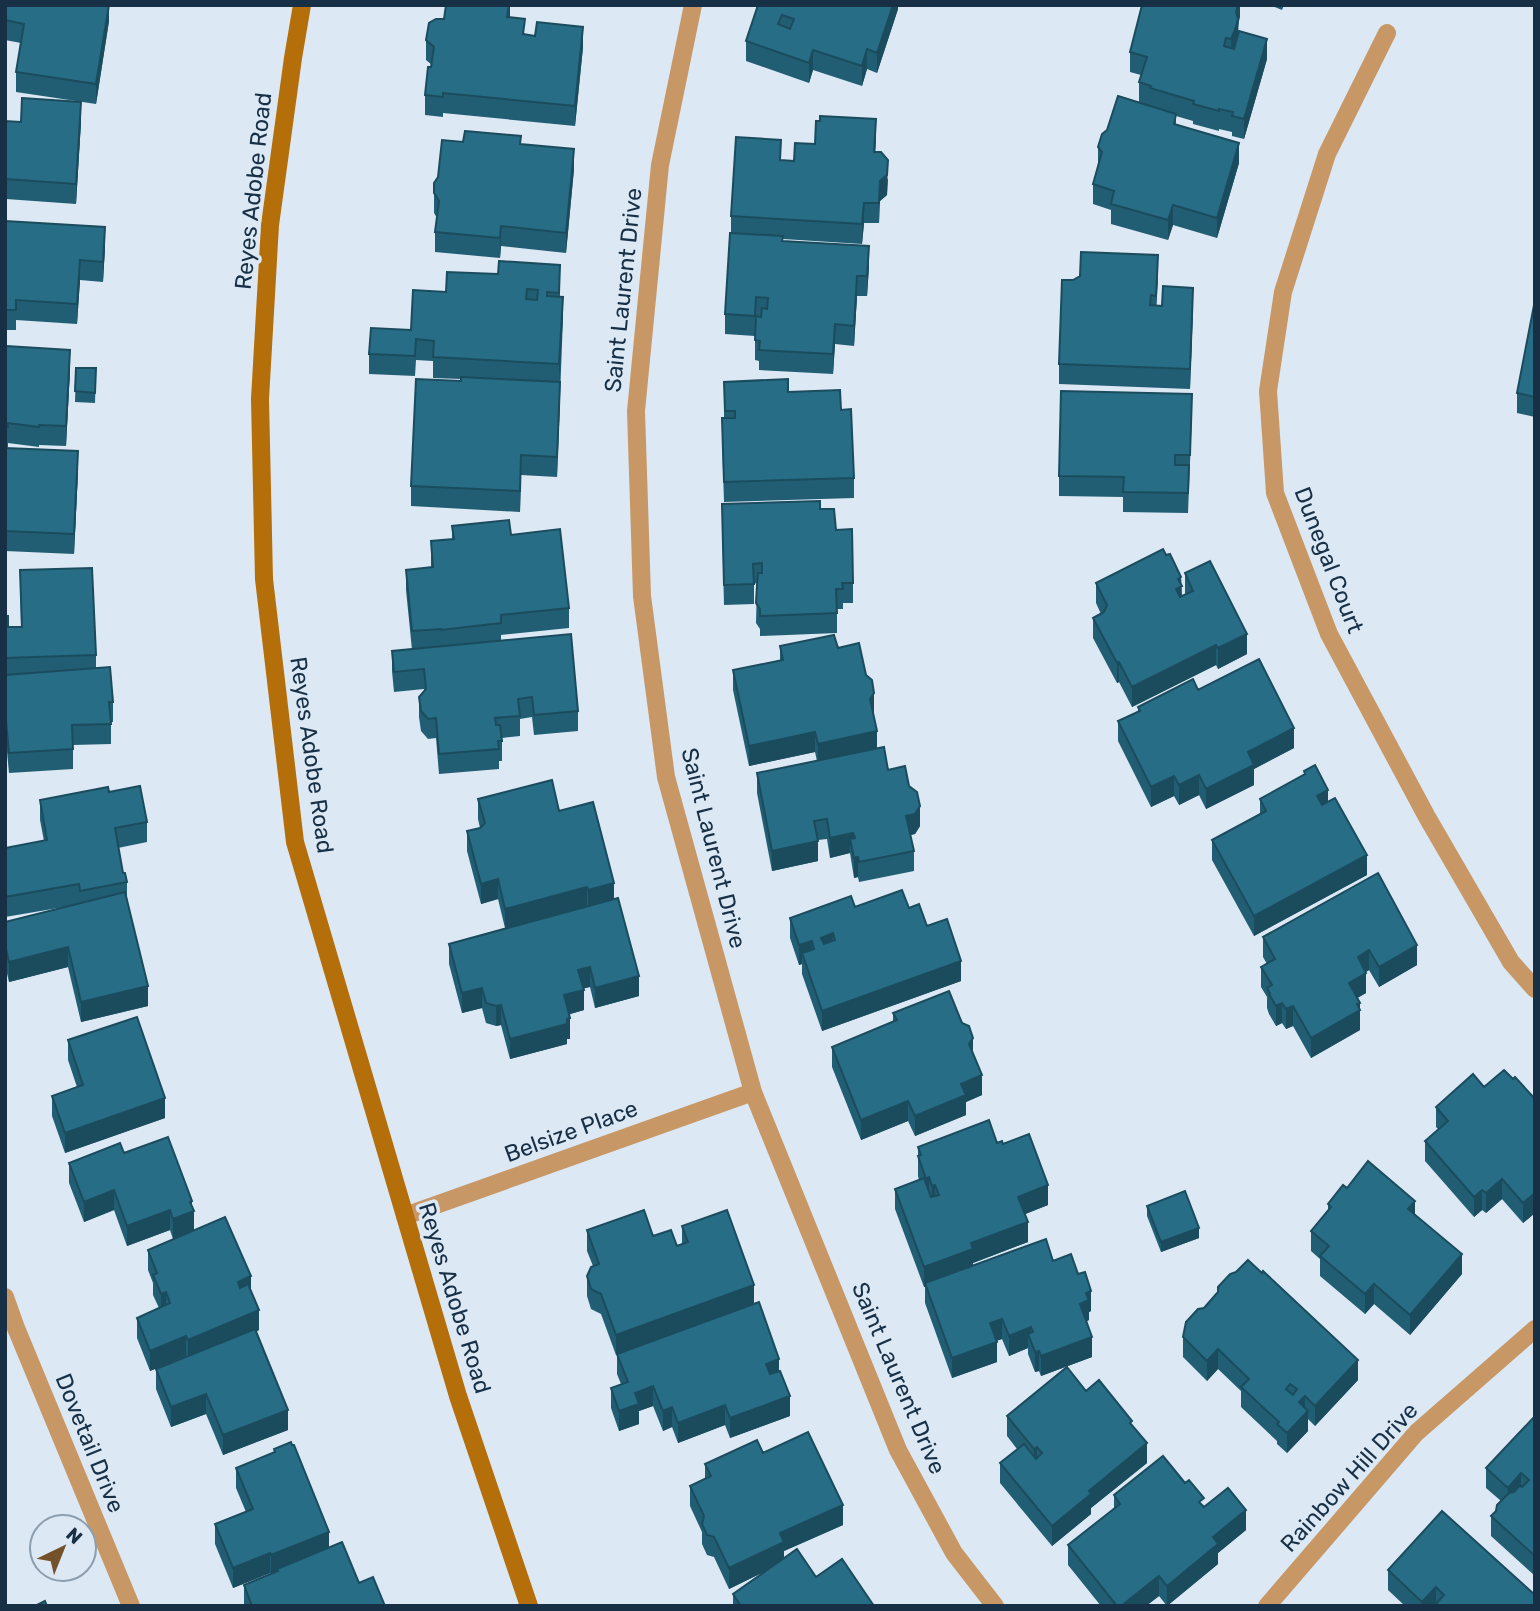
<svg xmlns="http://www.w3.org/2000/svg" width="1540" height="1611" viewBox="0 0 1540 1611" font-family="Rubik,sans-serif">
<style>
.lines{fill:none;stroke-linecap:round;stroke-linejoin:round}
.street{stroke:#c79766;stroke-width:18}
.secondary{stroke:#b46e0a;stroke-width:18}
.wall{fill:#225e73}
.shaded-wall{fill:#1b4c5e}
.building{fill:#276d86;stroke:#1b4c5e;stroke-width:2;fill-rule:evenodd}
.labels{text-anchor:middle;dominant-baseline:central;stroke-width:7;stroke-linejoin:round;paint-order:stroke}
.street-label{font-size:23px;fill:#173046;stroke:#dce8f4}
</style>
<rect width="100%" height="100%" fill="#dce8f4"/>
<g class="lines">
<path class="street" d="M693,5L660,165L636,411L642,596L666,777L753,1092L898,1450L954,1553L995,1606
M1387,33L1327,154L1283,292L1268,391L1275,493L1329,634L1427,817L1511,962L1535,989
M405,1216L753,1092
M5,1297L16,1328L131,1606
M1267,1606L1416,1433L1535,1329"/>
<path class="secondary" d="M302,5L293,58L270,225L260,399L264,579L295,842L458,1396L529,1606"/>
</g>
<path class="wall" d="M5,5H109V21L96,104L16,92V72L21,43L5,40Z
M510,5V17L525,34L583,47L575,126L443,113V117L425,115V95L432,65L426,60V40L444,19Z
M758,5H898V9L877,73L867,69L862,86L813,70L809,83L746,61V41Z
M1240,5L1238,35L1267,59L1244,139L1232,136V132L1219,129V131L1193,124V121L1176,116V125L1239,163L1217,238L1173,225L1168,240L1111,224V210L1093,204V184L1098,166V147L1150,106L1139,102V82L1141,75L1130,72V52Z
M1270,5H1284L1282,10Z
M5,121L81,122L76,204L6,199L5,201Z
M876,139L875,152L888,180L887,195L880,201L879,223H864L862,244L783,239V241L869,266L867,296H857L854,346L835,344L833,374L759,370V361L755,360V336L725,334V314L731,233V216L781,160L794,161L815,144Z
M463,142L521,144L574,169L566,253L501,246L500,258L435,252V232L437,218L434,213V183Z
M5,221L105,247L103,282L80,280L77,324L16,320V330H5Z
M560,265V296L563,317L557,477L521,475L520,512L411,506V486L461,379L433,378V361L416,360L415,376L369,374V354L411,330L446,292L498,274Z
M1158,275L1156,305L1193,308L1190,389L1059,384V364L1073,280Z
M1535,300V417L1517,413V393Z
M5,359L70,370L66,446L39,445V447L8,443V447H5Z
M76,368H96L95,403L75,402Z
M724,382L841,410L854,478V498L724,502L722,438V418H724Z
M1192,414L1188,513L1123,512V497L1059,496V476Z
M5,448L78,471L74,554L5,551Z
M820,509L836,530L853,583V603H843V609H837V633L760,636V629L756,623L757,583L754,584V604L724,605L722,524Z
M452,526L511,535L569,608V628L501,635V641L578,711V731L534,735L532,717L520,719V736L502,738V761H499V769L439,774L436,738L428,739L421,731L419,717V697L424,691V689L394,692L392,671V651L412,650L406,590V570L431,567V541L452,539Z
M20,570L96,655V668L113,702V722H111V744L73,745V769L9,773L6,741H5V616L8,627H21Z
M1185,573L1247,654L1218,669L1216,665L1132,707L1119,682L1117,683L1093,638V618L1101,614L1096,603V583L1181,577L1182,596L1185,594Z
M780,646L838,648L874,713L873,714L877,749L888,770L909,786L920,826L915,834L910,835L914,851V871L859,882L858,877L854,878L850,853L830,858L827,839L818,840V861L772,871L757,793V773L817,761L815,752L749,766L733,690V670L780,660Z
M1198,690L1294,748L1254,769V785L1206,809L1199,795L1179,805L1174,796L1151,807L1118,741V721L1138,711V707Z
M1304,771L1328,802L1367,875L1254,936L1212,860V840L1260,814V799L1304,775Z
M109,792L147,822V842L118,848L123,873L127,882V898L148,1006L81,1022L68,967L9,982L5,965V922L70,906L5,917V848L44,841L40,820V800Z
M478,799L559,811L614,899L639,996L595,1008L590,987L583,988L584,1010L569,1014L570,1039H567V1044L510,1059L501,1025L496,1026L486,1023L482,1008L462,1013L449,964V944L505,928L498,899L481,904L467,851V831L480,828L478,819Z
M1378,873L1417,965L1379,987L1369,970L1366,972V993L1357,998L1360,1009V1030L1311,1058L1293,1026L1286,1029L1282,1023L1276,1026L1269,1014L1267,1008V997L1261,987V967L1267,964L1263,957V937Z
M855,907L909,908L927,926L961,981L822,1031L802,974V964L799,965L790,938V918Z
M893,1013L973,1054L982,1095L966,1102V1115L915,1136L908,1121L861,1140L832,1067V1047L893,1022Z
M68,1040L165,1118L65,1153L52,1116V1096L77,1087L68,1060Z
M1513,1079L1535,1099V1213L1523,1223L1502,1199L1486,1213L1482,1210L1474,1217L1425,1161V1141L1438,1129L1436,1127V1107L1484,1087Z
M997,1143L1003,1144L1048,1205L1025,1214L1028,1242L973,1263V1266L1053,1261L1091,1311L1089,1312V1320L1087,1321L1092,1357L1041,1376L1039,1371L1035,1372L1028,1354V1348L1009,1356L1002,1339L996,1341L997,1362L952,1378L925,1303V1287H924L895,1209V1189L919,1180L918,1176V1147Z
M124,1153L192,1207L194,1230L251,1290L259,1330L256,1332L288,1430L223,1455L206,1414L171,1427L156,1389V1369L186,1356L150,1371L137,1338V1318L159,1308L153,1295V1283L148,1270V1250L173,1239L170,1230L127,1246L114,1210L84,1222L69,1183V1163Z
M1347,1188L1415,1214L1462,1274L1410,1335L1374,1304L1365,1314L1320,1276V1259L1311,1251V1231L1328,1211V1204Z
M1147,1206L1199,1238L1161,1252L1147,1216Z
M682,1226L754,1304L779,1371L790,1416L730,1438L725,1425L678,1443L672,1427L663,1431L653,1406L639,1411V1424L619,1431L611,1408V1388L621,1384L617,1374V1355H616L601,1314L591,1309L587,1296V1276L593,1266L587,1251V1230L653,1236L677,1246L682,1244Z
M1183,1337L1358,1380L1315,1426L1308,1419V1431L1287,1453L1277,1444V1441L1241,1407V1391L1218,1369L1207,1381L1183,1357Z
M1086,1391L1132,1425L1147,1463L1091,1508V1514L1052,1546L1000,1483V1463L1017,1449L1007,1436V1416Z
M1535,1416V1576L1491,1536V1516L1496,1511L1501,1501L1486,1488V1468Z
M274,1449L329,1548L359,1583L385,1606H244V1585L271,1574L270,1573L233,1588L215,1544V1524L246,1512L236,1488V1468L274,1453Z
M763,1453L843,1525L784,1551V1559L816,1577L874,1606H733V1594L768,1570L729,1589L714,1557L707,1555L702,1544V1532L690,1506V1486L705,1479V1464Z
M1114,1495L1204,1507L1246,1530L1218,1553V1564L1167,1606L1159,1596L1146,1606H1101L1068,1565V1545L1114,1509Z
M1388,1570L1535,1606H1405L1388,1590Z"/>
<path class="shaded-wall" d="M109,5V21L96,104V84Z
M509,5H510V14L507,37Z
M893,5H898V9L877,73V53Z
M1238,5H1240V17L1238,25V39L1231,59V39Z
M583,27V47L575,126V106Z
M1267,39V59L1244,139V119Z
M867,49V69L862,86V66Z
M813,50V70L809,83V63Z
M81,102V122L76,204V184Z
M876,119V139L874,172V152Z
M1239,143V163L1217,238V218Z
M574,149V169L566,253V233Z
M888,160L887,195L880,201L879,223L880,181Z
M864,203V223L862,244V224Z
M1173,205V225L1168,240V220Z
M501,226V246L500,258V238Z
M105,227V247L103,282V262Z
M869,246V266L867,296V276Z
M1158,255V275L1156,316V296Z
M80,260V280L77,324V304Z
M857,276V296L854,346V326Z
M1193,288V308L1190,389V369Z
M563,297V317L559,384V364Z
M835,324V344L833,374V354Z
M70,350V370L66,446V426Z
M560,382V402L557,477V457Z
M78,451V471L74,554V534Z
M521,455V475L520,512V491Z
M1181,577L1182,606L1176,589L1178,579Z
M1247,634V654L1218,669V648Z
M1216,645V665L1132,707V687Z
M1119,662V682L1117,683V663Z
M874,693V713L870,719V699Z
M1294,728V748L1254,769V785L1206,809V789L1248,752Z
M877,731V751L818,764V744Z
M815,732V752L749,766V746Z
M1199,775V795L1179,805V785Z
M1174,776V796L1151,807V787Z
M1328,790V810L1317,816V796Z
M920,806V826L915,834L906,836V816Z
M853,833V852L850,839V853L830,858V838Z
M818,841V861L772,871V851Z
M1367,855V875L1254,936V916Z
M858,857V877L854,878V858Z
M498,879V899L481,904V884Z
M614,883V903L588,910V890Z
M587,887V907L505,929V909Z
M833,933V953L821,958V938Z
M812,941V961L802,953V964L799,965V945Z
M1417,945V965L1379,987V967Z
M68,947V967L9,982V962Z
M1369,950V970L1358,977V957Z
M961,961V981L822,1031V1011Z
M590,967V987L578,990V970Z
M1366,973V993L1349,1003V983Z
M639,976V996L595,1008V988Z
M148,986V1006L81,1022V1002Z
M482,988V1008L462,1013V993Z
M584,990V1010L564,1016V995Z
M1282,1003V1023L1276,1026V1006Z
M1360,1003V1030L1311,1058V1038Z
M501,1005V1025L496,1026V1006Z
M1293,1006V1026L1286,1029V1009Z
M570,1018V1039H567V1044L510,1059V1039Z
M973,1038V1058L969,1044Z
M982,1075V1095L966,1102V1115L915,1136V1116L961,1084Z
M165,1098V1118L65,1153V1133Z
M908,1101V1121L861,1140V1120Z
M929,1177V1197L926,1199V1179Z
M1502,1179V1199L1486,1213V1193Z
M935,1185V1205L932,1206V1186Z
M1048,1185V1205L1018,1217V1197Z
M114,1190V1210L84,1222V1202Z
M1482,1190V1210L1474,1217V1197Z
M1535,1193V1213L1523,1223V1203Z
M192,1201V1212L194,1211V1231L173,1239V1219L190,1202Z
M1415,1201V1221L1408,1209Z
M170,1210V1230L127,1246V1226Z
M1028,1222V1242L973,1263V1269L925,1283V1287H924V1267L971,1243Z
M1199,1228V1238L1161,1252V1242Z
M1462,1254V1274L1410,1335V1315Z
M251,1276V1296L238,1302V1282Z
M1374,1284V1304L1365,1314V1294Z
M754,1285V1305L616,1355V1335Z
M1091,1291V1311L1089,1312V1320L1080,1324V1304L1086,1293Z
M166,1292V1312L161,1314V1294Z
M259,1310V1330L188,1360V1340Z
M1002,1319V1339L990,1343V1323Z
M1031,1327V1341L1028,1334V1348L1009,1356V1336Z
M186,1336V1356L150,1371V1351Z
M1092,1337V1357L1041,1376V1356Z
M997,1342V1362L952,1378V1358Z
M1218,1349V1369L1207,1381V1361Z
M1039,1351V1371L1035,1372V1352Z
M779,1359V1379L766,1384V1364Z
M1358,1360V1380L1315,1426V1406Z
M653,1386V1406L639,1411V1424L619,1431V1411L635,1393Z
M206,1394V1414L171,1427V1407Z
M790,1396V1416L730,1438V1418Z
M1305,1396V1415L1308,1411V1431L1287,1453V1433L1299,1402Z
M725,1405V1425L678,1443V1423Z
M672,1407V1427L663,1431V1411Z
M288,1410V1430L223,1455V1435Z
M1147,1443V1463L1091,1508V1514L1052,1546V1526L1089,1491Z
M1037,1447V1467L1034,1469V1449Z
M1521,1473V1493L1508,1508V1488Z
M843,1505V1525L784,1551V1562L729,1589V1568L780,1533Z
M1246,1510V1530L1218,1553V1564L1167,1606V1586L1213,1537Z
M329,1532V1552L277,1569V1573L271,1575V1555Z
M270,1553V1573L233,1588V1568Z
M1159,1576V1596L1146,1606H1121Z
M1436,1587V1606H1422V1602Z"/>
<path class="building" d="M5,5H109L96,84L16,72L24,24L5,20Z
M446,5H509L507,17L525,19L523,34L535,36L537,22L583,27L575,106L443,93V97L425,95L428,67H431L434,47L426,40L429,23L436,19H444Z
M758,5H893L877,53L867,49L862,66L813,50L809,63L746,41ZM782,15L794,19L790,29L778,24Z
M1142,5H1238L1236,12L1238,19L1235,30L1231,39L1226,38L1224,46L1234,49L1239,31L1267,39L1244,119L1232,116L1233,112L1219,109V111L1193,104L1194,101L1150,88L1151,86L1139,82L1147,57L1130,52Z
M1118,96L1176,114L1174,124L1239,143L1217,218L1173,205L1168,220L1111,204L1114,191L1093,184L1102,152L1098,147L1102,134L1107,130Z
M22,98L81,102L76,184L6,179L5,181V121L21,122Z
M820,116L876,119L874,152H881L888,160L887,175L880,181L879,203H864L862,224L731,216L736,137L781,140L780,160L794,161L795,143L815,144L816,121H820Z
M465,131L521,136L520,144L574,149L566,233L501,226L500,238L435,232L439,201L434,193V183L438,177L442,140L463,142Z
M5,221L105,227L103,262L80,260L77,304L16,300V310H5Z
M730,233L783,236L782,241L869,246L867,276H857L854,326L835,324L833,354L759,350L760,341L755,340L756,316L761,317L762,308L767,309L768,298L756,297L755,316L725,314Z
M1081,252L1158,255L1156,296L1151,295L1150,305L1162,306L1163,286L1193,288L1190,369L1059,364L1062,280H1073L1080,276Z
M499,261L560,265L559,293L547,292V296L563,297L559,364L433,357L434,341L416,339L415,356L369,354L371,328L411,330L413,290L446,292L447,272L498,274ZM527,289L538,290L537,300L526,299Z
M1535,300V397L1517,393Z
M6,346L70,350L66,426L39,425V427L7,423L8,427H5Z
M76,368H96L95,393L75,391Z
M461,377L560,382L557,457L521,455L520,491L411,486L416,379L461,381Z
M788,379V392L840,390L841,410L851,409L854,478L724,482L722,418H735V411H725L724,382Z
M1061,391L1192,394L1190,455H1175V465H1189L1188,493L1123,492L1124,477L1059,476Z
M5,448L78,451L74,534L5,531Z
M820,501V509H834L836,530L852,529L853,583H842L843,589H836L837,613L760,616V609L756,603L757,585L758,573H762V563L753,564L754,584L724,585L722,504Z
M509,520L511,535L560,529L569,608L501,615V623L441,630V629L412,631L406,570L433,567L431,541L454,539L452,526Z
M1163,549L1166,555L1170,554L1181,577L1178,579L1182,586L1176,589L1180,597L1193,591L1185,573L1210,561L1247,634L1218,648L1216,645L1132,687L1119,662L1117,663L1093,618L1104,612L1107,605L1096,583Z
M92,568L96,655L5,658V616H8V627H22L20,570Z
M571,634L578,711L534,715L532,697L518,699L520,716L495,718L496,725H500L502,741H498L499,749L439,754L436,718L428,719L421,711L419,697L426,689L424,669L394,672L392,651Z
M834,635L838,648L859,643L866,675L872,680L874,693L870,699L877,731L818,744L815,732L749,746L733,670L783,660L780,646Z
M1259,659L1294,728L1248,752L1254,765L1206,789L1199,775L1179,785L1174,776L1151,787L1118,721L1140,711L1138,707L1193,679L1198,690Z
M110,667L113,702H109L111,724L72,725L73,749L9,753L6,721H5V675Z
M884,747L888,770L905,766L909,786L917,792L920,806L915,814L906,816L914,851L859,862L858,857L854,858L850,839L855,838L853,833L830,838L827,819L814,821L818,841L772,851L757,773Z
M1315,765L1328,790L1317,796L1322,805L1335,798L1367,855L1254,916L1212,840L1266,811L1260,799L1305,774L1304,771Z
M552,780L559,811L593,802L614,883L588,890L587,887L505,909L498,879L481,884L467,831L480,828L485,823L478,799Z
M140,786L147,822L115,828L123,873H125L127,882L80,891L79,884L5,897V848L47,840L40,800L108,787L109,792Z
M1378,873L1417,945L1379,967L1369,950L1358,957L1366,973L1349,983L1360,1003L1357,1004L1360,1010L1311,1038L1293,1006L1286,1009L1282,1003L1276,1006L1269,994L1270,993L1267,988L1272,985L1261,967L1275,959L1263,937Z
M902,890L909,908L919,904L927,926L947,919L961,961L822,1011L802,953L814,949L812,941L799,945L790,918L851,896L855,907ZM833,933L835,940L824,944L821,938Z
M125,892L148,986L81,1002L68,947L9,962L5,945V922Z
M618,898L639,976L595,988L590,967L578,970L584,990L564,995L570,1018L567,1019V1024L510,1039L501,1005L496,1006L486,1003L482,988L462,993L449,944Z
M949,991L962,1023L969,1026L973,1038L969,1044L982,1075L961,1084L966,1095L915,1116L908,1101L861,1120L832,1047L897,1020L893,1013Z
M137,1017L165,1098L65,1133L52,1096L83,1085L68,1040Z
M1504,1070L1513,1079L1515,1077L1535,1099V1193L1523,1203L1502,1179L1486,1193L1482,1190L1474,1197L1425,1141L1448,1121L1436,1107L1473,1074L1484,1087Z
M989,1120L997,1143L1002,1141L1003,1144L1029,1134L1048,1185L1018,1197L1028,1222L971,1243L973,1249L924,1267L895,1189L924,1178L931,1197L939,1195L935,1185L932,1186L929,1177L926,1179L918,1156L921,1155L918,1147Z
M168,1137L192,1201L190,1202L194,1211L173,1219L170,1210L127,1226L114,1190L84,1202L69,1163L120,1143L124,1153Z
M1368,1161L1415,1201L1408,1209L1462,1254L1410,1315L1374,1284L1365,1294L1320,1256L1329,1246L1311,1231L1331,1207L1328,1204L1343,1185L1347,1188Z
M1185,1191L1199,1228L1161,1242L1147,1206Z
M644,1210L653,1236L671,1230L677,1246L688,1242L682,1226L727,1210L754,1285L616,1335L601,1294L591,1289L587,1276L591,1267L599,1264L587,1230Z
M225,1217L251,1276L238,1282L240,1288L248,1284L259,1310L188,1340L186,1336L150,1351L137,1318L170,1303L166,1292L161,1294L153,1275L157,1273L148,1250Z
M1046,1239L1053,1261L1071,1254L1078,1274L1085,1272L1091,1291L1086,1293L1089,1300L1080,1304L1092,1337L1041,1356L1039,1351L1035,1352L1028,1334L1033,1332L1031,1327L1009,1336L1002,1319L990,1323L997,1342L952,1358L925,1283Z
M1248,1260L1262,1273L1263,1271L1358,1360L1315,1406L1305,1396L1299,1402L1308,1411L1287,1433L1277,1424L1279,1422L1241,1387L1249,1379L1218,1349L1207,1361L1183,1337L1186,1322L1198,1309L1204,1308L1218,1292V1287L1230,1274L1236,1272ZM1290,1384L1297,1389L1293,1395L1286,1389Z
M759,1302L779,1359L766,1364L770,1374L780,1371L790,1396L730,1418L725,1405L678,1423L672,1407L663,1411L653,1386L635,1393L639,1404L619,1411L611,1388L628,1382L617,1354Z
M255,1329L288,1410L223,1435L206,1394L171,1407L156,1369Z
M1067,1367L1086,1391L1099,1380L1132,1421L1130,1423L1147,1443L1089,1491L1091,1494L1052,1526L1000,1463L1024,1444L1036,1459L1042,1453L1037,1447L1034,1449L1007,1416Z
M1535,1416V1556L1491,1516L1496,1511L1497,1505L1509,1493L1514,1492L1520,1485L1522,1487L1529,1480L1521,1473L1508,1488L1486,1468Z
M808,1432L843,1505L780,1533L784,1542L729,1568L714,1537L707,1535L702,1524L704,1516L690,1486L711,1476L705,1464L757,1440L763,1453Z
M291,1442L292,1445H294L329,1532L271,1555L270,1553L233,1568L215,1524L253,1509L236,1468L275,1452L274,1449Z
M1163,1456L1185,1483L1189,1480L1204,1498L1199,1502L1204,1507L1228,1488L1246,1510L1213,1537L1218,1544L1167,1586L1159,1576L1121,1606H1117L1068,1545L1120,1504L1114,1495Z
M1442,1511L1535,1595V1606H1434L1444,1595L1436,1587L1422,1602L1388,1570Z
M342,1542L359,1583L373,1577L385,1606H252L244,1585L278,1571L277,1569Z
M797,1549L816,1577L842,1559L874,1606H741L733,1594Z
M45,1601L47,1606H35Z"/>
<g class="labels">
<g class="street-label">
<text transform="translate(253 191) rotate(-84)">Reyes Adobe Road</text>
<text transform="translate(623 290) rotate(-84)">Saint Laurent Drive</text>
<text transform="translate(1329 560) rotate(69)">Dunegal Court</text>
<text transform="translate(312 755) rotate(82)">Reyes Adobe Road</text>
<text transform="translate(714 848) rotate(76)">Saint Laurent Drive</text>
<text transform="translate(571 1131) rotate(-20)">Belsize Place</text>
<text transform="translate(455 1298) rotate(73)">Reyes Adobe Road</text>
<text transform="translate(899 1378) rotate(67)">Saint Laurent Drive</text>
<text transform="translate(90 1443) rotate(68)">Dovetail Drive</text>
<text transform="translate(1349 1477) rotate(-48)">Rainbow Hill Drive</text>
</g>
</g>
<rect width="1540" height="1611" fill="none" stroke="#173046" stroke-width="14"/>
<g transform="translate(63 1548) rotate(43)"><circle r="33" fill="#dce8f4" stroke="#8d9eae" stroke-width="2"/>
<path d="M0-5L12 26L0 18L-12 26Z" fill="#75512b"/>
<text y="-10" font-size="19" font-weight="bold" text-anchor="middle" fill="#173046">N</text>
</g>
</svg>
